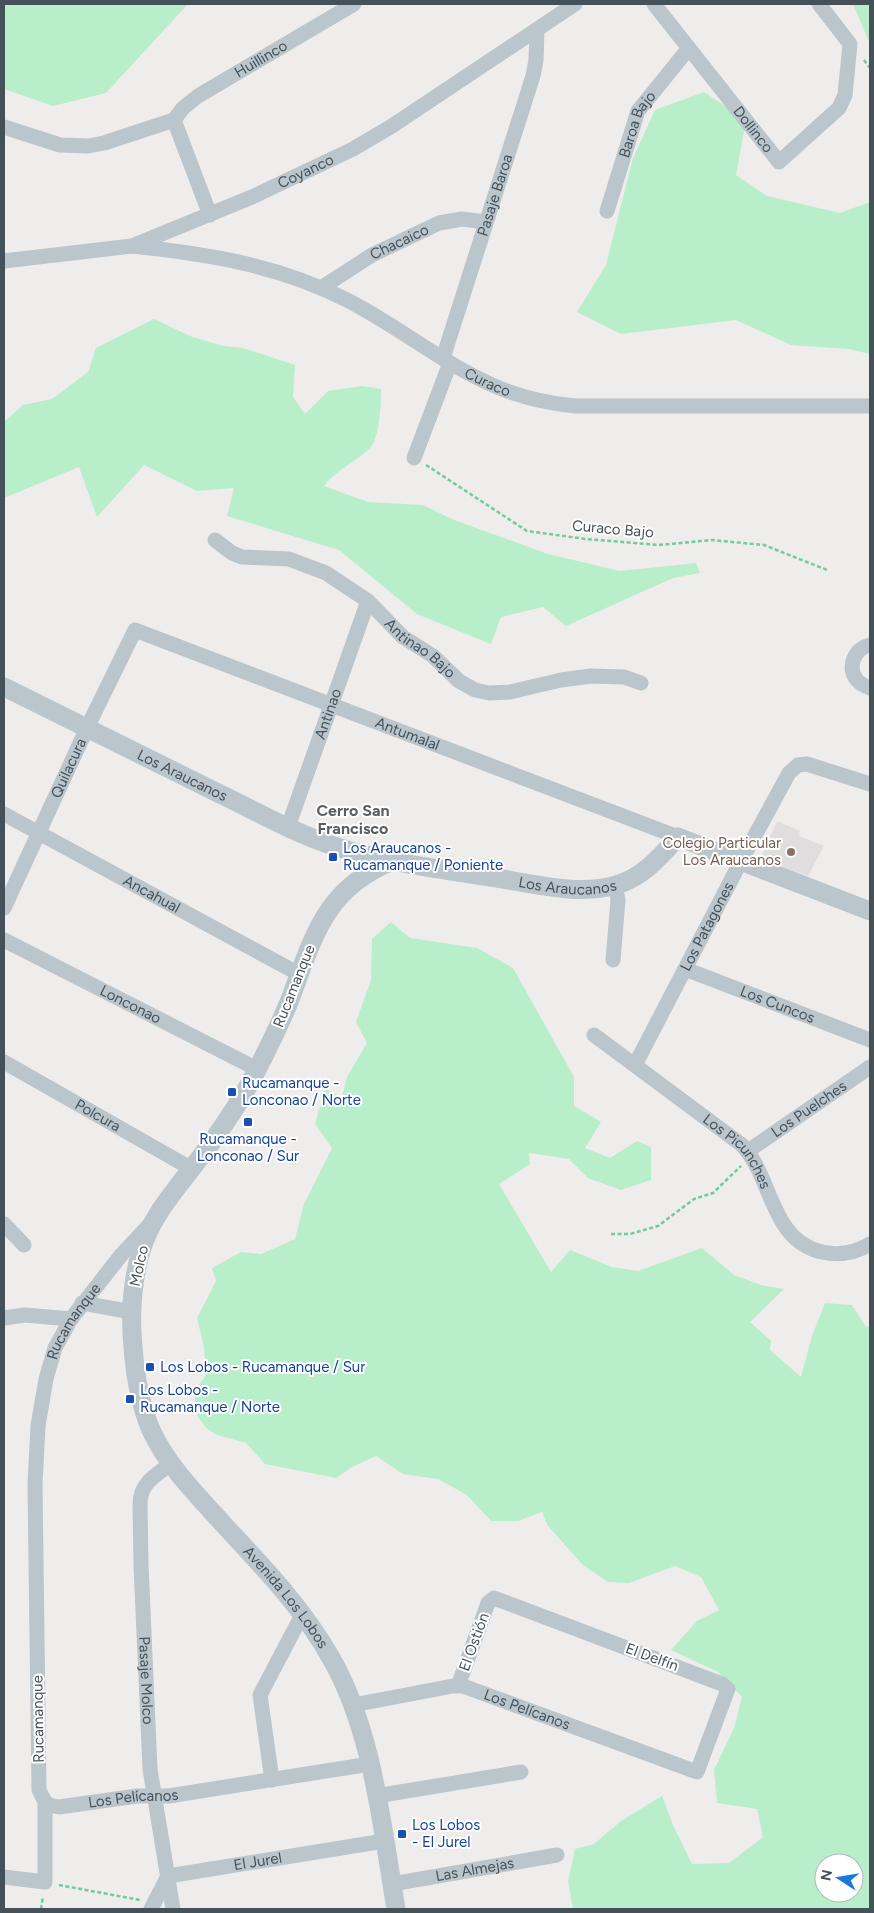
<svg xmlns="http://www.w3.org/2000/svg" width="874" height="1913" viewBox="0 0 874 1913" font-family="Figtree,sans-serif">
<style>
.education{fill:#e0ddde}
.green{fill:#b9eeca;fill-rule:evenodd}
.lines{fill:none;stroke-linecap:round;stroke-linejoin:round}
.path{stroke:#72cb9a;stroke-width:2.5;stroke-dasharray:4 2.5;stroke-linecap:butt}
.minor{stroke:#bac5cc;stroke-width:15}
.tertiary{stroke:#bac5cc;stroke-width:19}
.education-dot{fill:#8d6e63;stroke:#fff;stroke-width:2}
.transit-dot{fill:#1a4fb4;stroke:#fff;stroke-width:2}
.labels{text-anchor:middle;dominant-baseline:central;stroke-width:4;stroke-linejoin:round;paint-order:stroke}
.street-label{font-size:15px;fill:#455159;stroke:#fff}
.education-label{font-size:15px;fill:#785e54;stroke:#fff;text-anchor:end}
.transit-label{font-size:15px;fill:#164399;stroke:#fff;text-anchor:start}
.neighbourhood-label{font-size:16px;font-weight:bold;fill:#595d61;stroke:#fff}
</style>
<rect width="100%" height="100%" fill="#efecec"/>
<path class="education" d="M777,821L800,831L799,836L824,846L808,876L760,859Z"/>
<path class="green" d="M4,4H188L106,93L53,106L4,89Z
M853,4H870V44Z
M704,92L746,120L736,175L767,196L840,213L870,202V354L849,349L791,345L736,320L621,334L577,312L606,265L633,158L655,110Z
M154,319L190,336L223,346L243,348L295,365L293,397L305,414L328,391L362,386L381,389C381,402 380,440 369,449C355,462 336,470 324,486L368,502L423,505L454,520L548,554L620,571L696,563L700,573L673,578L566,626L543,607L501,617L491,644L417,614L339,550L227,516L234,488L197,491L144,465L97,517L79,467L4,498V422L23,405L52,399L88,372L96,348Z
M391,922L410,938L477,948L513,968L574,1077V1106L601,1122L585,1148L610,1158L637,1141L651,1147V1180L621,1190L588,1178L569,1159L529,1153L530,1164L499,1184L551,1272L570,1250L612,1267L638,1271L702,1248L734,1275L761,1285L784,1289L750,1322L771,1341L770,1350L801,1377L812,1336L825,1303L852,1305L866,1327L870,1326V1909H573L568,1881L575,1849L594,1844L621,1821L662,1796L673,1825L692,1864L729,1863L763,1837L757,1809L717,1803L714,1770L734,1728L742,1697L718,1672L671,1650L697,1621L719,1610L701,1577L675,1566L629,1583L608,1582L583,1565L548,1526L542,1512L518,1521H491L467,1495L438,1479L403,1474L376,1456L352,1467L336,1478L265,1464L246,1443L217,1435L206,1428L197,1415L194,1392L206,1375L204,1347L197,1318L216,1281L212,1268L241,1252L261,1254L295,1239L304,1204L332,1148L315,1124L325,1089L342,1097L347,1077L367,1043L356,1022L371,980L372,939ZM824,1863H854V1893H824Z"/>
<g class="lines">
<path class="path" d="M864,60L870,68
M426,465L527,531L586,539L659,545L712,540L764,545L827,570
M611,1234H630L658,1226L694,1199L713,1193L741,1166
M59,1885L140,1900
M41,1909L43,1896"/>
<g class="minor">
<path id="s1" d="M654,4L779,162L839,108L845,95L850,44L819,4"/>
<path d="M174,120L210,215"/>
<path id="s2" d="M4,127L60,145L88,146L104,143L174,120L183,108L198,96L354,4"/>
<path id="s3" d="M607,211L638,111L689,48"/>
<path id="s4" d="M132,246C208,254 278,265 347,300C396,325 438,360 488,383C515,396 545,403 575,406H870"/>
<path id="s5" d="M4,261L132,246L252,197L353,149L392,126L575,4"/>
<path id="s6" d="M321,288L372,255L439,223L462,219L486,222"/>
<path id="s7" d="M443,358L533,76L536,60L537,30"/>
<path d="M414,458L450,363"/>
<path id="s8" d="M215,540L232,553L242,557L289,559L326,573L368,601L403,637L433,656L459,681L475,690L489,693L510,692L561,680L591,676L624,677L641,683"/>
<path d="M870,645C855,648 846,667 857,680C860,684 865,686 870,688"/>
<path id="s9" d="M4,814L299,974"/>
<path id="s10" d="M288,827L368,601"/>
<path id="s11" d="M4,908L87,728L135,630L678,837"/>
<path id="s12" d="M4,940L257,1069"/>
<path d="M613,960L618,900L615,885"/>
<path id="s13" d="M685,969L870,1040"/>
<path id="s14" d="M594,1035L742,1145C773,1178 770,1240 822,1252C840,1256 855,1253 870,1244"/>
<path id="s15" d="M4,1062L192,1169"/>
<path id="s16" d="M635,1065L741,861L789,773L798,765L807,764L870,784"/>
<path id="s17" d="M748,1151L870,1067"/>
<path d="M4,1224L24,1245"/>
<path d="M82,1303L132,1312"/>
<path d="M4,1318L25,1315L71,1319"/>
<path id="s18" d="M172,1463C156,1475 140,1483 140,1504L141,1565L150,1769L173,1909"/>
<path id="s19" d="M353,1705L453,1686H463L697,1772L728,1689L722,1684L494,1598L488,1603L458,1686"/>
<path d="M272,1780L260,1695L302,1615"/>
<path d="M376,1796L521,1772"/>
<path id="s20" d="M45,1802L49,1805L59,1807L137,1796H169L370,1764"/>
<path id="s21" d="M4,1877L45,1882V1802L39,1790L35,1484L38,1426L46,1379L55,1348L71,1319L122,1254L150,1224"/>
<path id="s22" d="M392,1884L557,1855"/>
<path id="s23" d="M151,1909L168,1876L384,1841"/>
</g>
<g class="tertiary">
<path id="s24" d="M4,687C76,723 148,759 220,794C258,812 294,833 334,846C386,863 442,869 497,878C534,884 579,896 616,885C643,877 660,857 678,837L870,911"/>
<path id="s25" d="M393,861C324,888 313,939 289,1002C281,1022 271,1042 261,1062C244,1097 222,1129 199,1159C177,1188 151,1216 141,1251C132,1282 130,1316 133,1347C135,1375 140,1404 151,1430C168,1467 198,1496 225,1526C263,1567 303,1608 331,1658C373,1731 382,1827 396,1909"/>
</g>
</g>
<circle class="education-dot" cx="791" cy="852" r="5"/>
<g class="transit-dot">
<rect x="328" y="852" width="10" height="10" rx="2.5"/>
<rect x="227" y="1087" width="10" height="10" rx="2.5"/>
<rect x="243" y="1117" width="10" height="10" rx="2.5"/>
<rect x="145" y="1362" width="10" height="10" rx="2.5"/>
<rect x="125" y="1394" width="10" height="10" rx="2.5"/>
<rect x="397" y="1829" width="10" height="10" rx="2.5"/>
</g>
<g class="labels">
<g class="street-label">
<text stroke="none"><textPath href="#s2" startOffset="284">Huillinco</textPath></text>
<text stroke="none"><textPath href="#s3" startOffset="92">Baroa Bajo</textPath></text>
<text stroke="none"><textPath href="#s1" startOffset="160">Dollinco</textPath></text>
<text stroke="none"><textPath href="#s5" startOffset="318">Coyanco</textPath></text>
<text stroke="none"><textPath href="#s7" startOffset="171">Pasaje Baroa</textPath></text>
<text stroke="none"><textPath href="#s6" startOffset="91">Chacaico</textPath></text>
<text stroke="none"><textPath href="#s4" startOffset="386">Curaco</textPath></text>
<text transform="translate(613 529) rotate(5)">Curaco Bajo</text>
<text stroke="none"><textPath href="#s8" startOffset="240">Antinao Bajo</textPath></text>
<text stroke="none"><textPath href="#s10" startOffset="120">Antinao</textPath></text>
<text stroke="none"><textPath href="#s11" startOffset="599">Antumalal</textPath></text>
<text stroke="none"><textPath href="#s11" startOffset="154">Quilacura</textPath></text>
<text stroke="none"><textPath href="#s24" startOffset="199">Los Araucanos</textPath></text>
<text stroke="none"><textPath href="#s24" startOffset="604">Los Araucanos</textPath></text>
<text stroke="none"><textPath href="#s9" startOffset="168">Ancahual</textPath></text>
<text stroke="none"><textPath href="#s16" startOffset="156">Los Patagones</textPath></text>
<text transform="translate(294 986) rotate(-68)">Rucamanque</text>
<text stroke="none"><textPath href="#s13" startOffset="99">Los Cuncos</textPath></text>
<text stroke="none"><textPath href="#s12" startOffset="142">Lonconao</textPath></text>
<text stroke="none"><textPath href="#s17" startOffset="74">Los Puelches</textPath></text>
<text stroke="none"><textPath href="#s15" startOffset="108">Polcura</textPath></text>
<text stroke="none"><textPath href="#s14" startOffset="186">Los Picunches</textPath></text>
<text transform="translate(139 1266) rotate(-78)">Molco</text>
<text stroke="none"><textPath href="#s21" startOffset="611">Rucamanque</textPath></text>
<text stroke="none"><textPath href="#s25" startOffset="871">Avenida Los Lobos</textPath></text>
<text transform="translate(474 1642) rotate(-70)">El Ostión</text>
<text transform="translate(652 1657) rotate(20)">El Delfín</text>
<text stroke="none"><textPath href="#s18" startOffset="231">Pasaje Molco</textPath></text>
<text stroke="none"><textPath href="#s19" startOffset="180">Los Pelícanos</textPath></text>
<text transform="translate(38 1719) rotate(-91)">Rucamanque</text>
<text stroke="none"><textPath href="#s20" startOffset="90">Los Pelícanos</textPath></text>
<text stroke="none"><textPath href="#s23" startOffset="128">El Jurel</textPath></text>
<text stroke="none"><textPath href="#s22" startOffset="84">Las Almejas</textPath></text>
</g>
<g class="education-label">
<text x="781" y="843">Colegio Particular<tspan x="781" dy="17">Los Araucanos</tspan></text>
</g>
<g class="transit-label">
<text x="343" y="848">Los Araucanos -<tspan x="343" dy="17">Rucamanque / Poniente</tspan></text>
<text x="242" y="1083">Rucamanque -<tspan x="242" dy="17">Lonconao / Norte</tspan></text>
<text x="248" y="1139" text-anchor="middle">Rucamanque -<tspan x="248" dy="17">Lonconao / Sur</tspan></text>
<text x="160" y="1367">Los Lobos - Rucamanque / Sur</text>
<text x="140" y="1390">Los Lobos -<tspan x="140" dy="17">Rucamanque / Norte</tspan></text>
<text x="412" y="1825">Los Lobos<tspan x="412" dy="17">- El Jurel</tspan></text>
</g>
<g class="neighbourhood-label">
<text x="353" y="810">Cerro San<tspan x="353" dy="18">Francisco</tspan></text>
</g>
</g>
<rect width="874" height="1913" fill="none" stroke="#455159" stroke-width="10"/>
<g transform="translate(839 1878) rotate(282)"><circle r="24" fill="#ffffff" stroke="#b5b9bd"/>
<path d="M0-4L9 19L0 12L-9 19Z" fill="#197adc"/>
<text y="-8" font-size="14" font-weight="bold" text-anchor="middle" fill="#455159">N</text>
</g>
</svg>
